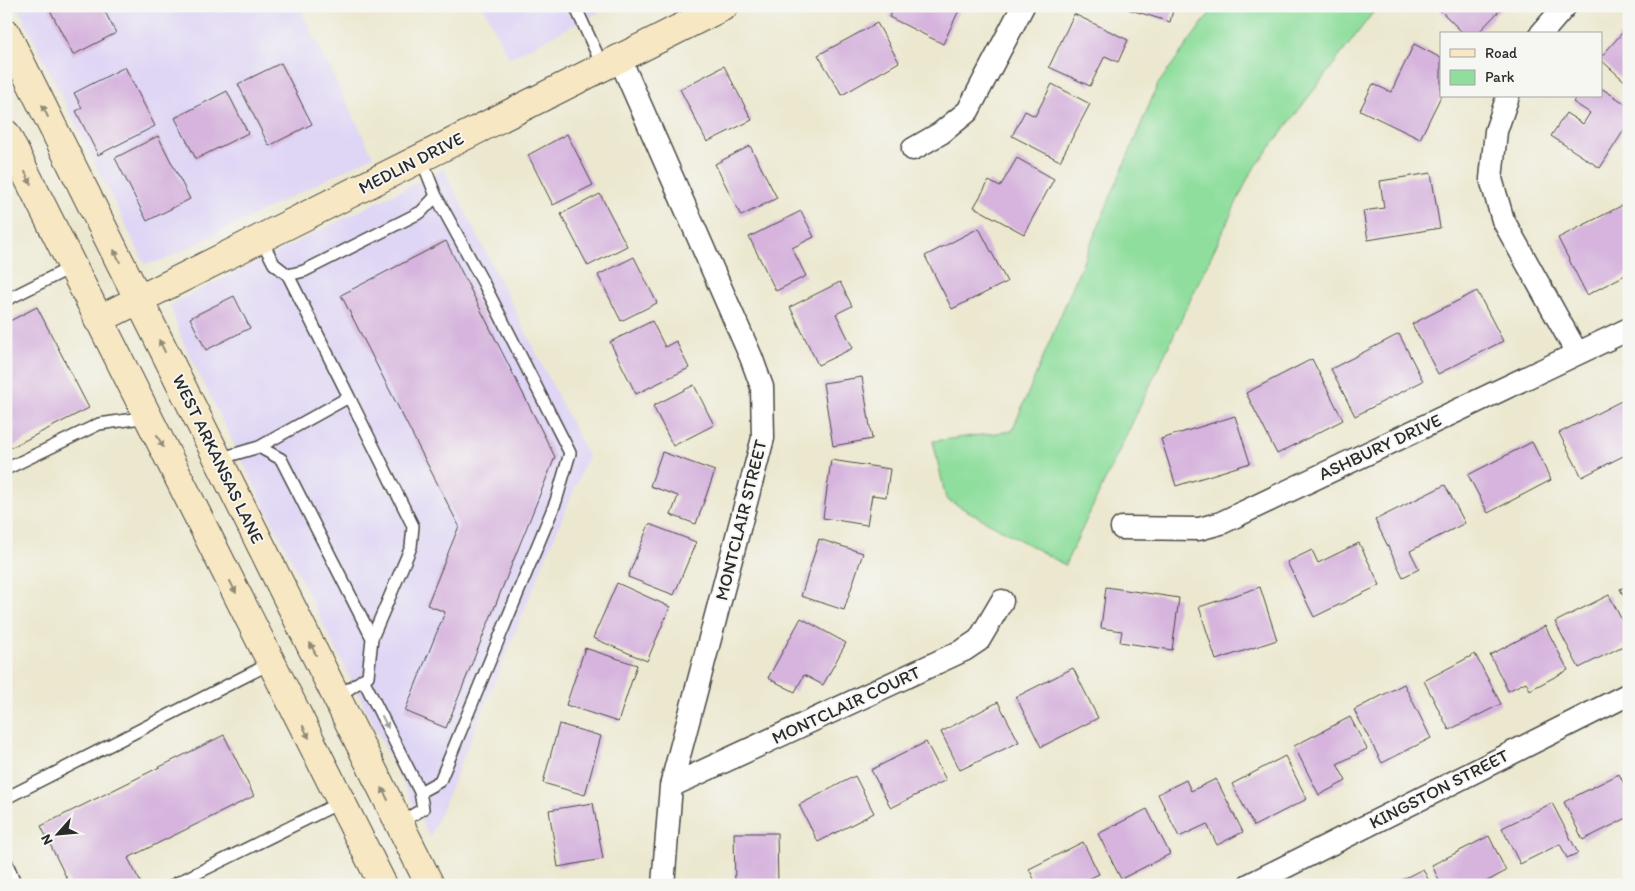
<svg xmlns="http://www.w3.org/2000/svg" width="1635" height="891" viewBox="0 0 1635 891" font-family="Itim,sans-serif">
<style>
.built{fill:#dfd5f5}
.green{fill:#8fde9d;stroke:#5d8464}
.building{fill:#d6b4dd}
.lines{fill:none;stroke-linecap:round;stroke-linejoin:round}
.lane-casing{stroke:#484744;stroke-width:14}
.street-casing{stroke:#484744;stroke-width:25}
.secondary-casing{stroke:#484744;stroke-width:30}
.lane{stroke:#fff;stroke-width:11}
.street{stroke:#fff;stroke-width:22}
.secondary{stroke:#f7e8c3;stroke-width:28}
.oneway{fill:#918a77}
.oneway2{fill:#a0a0a0}
.labels{text-anchor:middle;dominant-baseline:central;stroke-width:4;stroke-linejoin:round;paint-order:stroke}
.street-label{font-size:18px;fill:#2b2b2b;stroke:#f6f6f2}
</style>
<rect width="100%" height="100%" fill="#f6f6f2"/>
<filter id="ink" filterUnits="userSpaceOnUse"><feTurbulence type="fractalNoise" baseFrequency=".02" numOctaves="2"/><feDisplacementMap in="SourceGraphic" scale="10" xChannelSelector="R" yChannelSelector="G"/><feConvolveMatrix kernelMatrix="1 2 1 2 8 2 1 2 1" color-interpolation-filters="sRGB"/></filter>
<filter id="wash" filterUnits="userSpaceOnUse"><feTurbulence type="fractalNoise" baseFrequency=".0096" numOctaves="4" result="noise"/><feDisplacementMap in="SourceGraphic" scale="20" xChannelSelector="R" yChannelSelector="G"/><feGaussianBlur stdDeviation="1.12" result="paint"/><feColorMatrix in="noise" values="0 0 0 0 0 0 0 0 0 0 0 0 0 0 0 0 0 1.4 0 .05"/><feComposite in="paint" operator="in"/></filter>
<g filter="url(#wash)">
<rect width="100%" height="100%" fill="#ece8d0"/>
<path class="built" d="M17,6H299L373,156L162,261L145,264Z
M483,6H612L509,58Z
M444,169L588,456L430,838L182,340L170,305Z"/>
<path class="green" d="M1215,6H1378L1250,174L1065,565L946,499L933,441L1012,431L1158,84Z"/>
<g id="blocks">
<path class="building" d="M48,6H102L116,33L73,55Z
M894,6H961L943,44L889,17Z
M1118,6H1174L1170,22Z
M1436,6H1504L1477,34H1464Z
M1074,14L1128,40L1118,62L1105,56L1090,86L1049,67Z
M877,23L899,62L842,95L818,55Z
M1629,25V85L1601,60V57Z
M1414,44L1441,58V96L1420,139L1360,110L1373,84L1391,92Z
M281,63L312,124L269,146L238,84Z
M724,66L752,120L707,142L680,89Z
M125,67L155,126L98,155L76,111L82,108L74,93Z
M1052,84L1090,104L1060,161L1012,136L1025,111L1035,116Z
M1601,88L1629,106V122L1600,168L1551,136L1566,113L1583,124L1590,113L1573,102L1577,96H1601Z
M227,91L248,133L196,159L175,118Z
M567,134L593,185L553,205L528,155Z
M158,136L190,199L147,221L115,158Z
M750,146L777,198L741,216L715,164Z
M1017,158L1054,179L1024,234L974,207L989,181L1000,187Z
M1431,173L1440,228L1368,240L1363,211L1384,208L1380,181Z
M600,194L627,246L588,266L561,214Z
M1625,204L1629,211V273L1587,295L1558,238Z
M801,211L814,237L792,248L806,276L776,291L749,237Z
M979,228L1007,282L952,309L925,256Z
M446,241L555,457L446,728L405,711L445,612L427,605L459,526L341,295Z
M634,257L657,303L621,321L598,275Z
M840,282L852,306L836,314L853,348L818,365L790,307Z
M1477,291L1503,341L1438,374L1412,324Z
M234,296L250,328L206,350L190,318Z
M37,307L89,408L6,450V323Z
M652,321L665,347L676,341L689,368L636,394L610,342Z
M1399,334L1423,381L1355,416L1331,369Z
M1312,359L1343,420L1277,454L1246,393Z
M862,377L872,439L833,446L823,383Z
M694,385L714,425L673,446L653,406Z
M1625,399L1629,408V453L1582,477L1559,433Z
M1235,416L1250,463L1176,486L1161,439Z
M1532,442L1551,480L1488,513L1468,475Z
M662,452L715,471L696,524L671,515L678,496L650,486Z
M831,460L890,469L886,497L872,495L867,525L823,518Z
M1445,485L1465,523L1410,551L1419,569L1403,577L1375,520Z
M649,524L696,542L674,595L628,577Z
M819,539L863,553L844,610L801,596Z
M1359,543L1380,585L1314,617L1287,562L1312,550L1318,563Z
M617,583L670,607L647,661L593,638Z
M1629,585V606L1620,589Z
M1106,587L1179,598L1172,650L1120,642L1122,631L1101,628Z
M1260,587L1277,640L1216,660L1199,607Z
M1609,595L1629,634V643L1579,668L1555,622Z
M801,618L846,643L823,685L804,675L795,692L768,678Z
M1545,626L1568,670L1530,690L1526,682L1508,691L1490,655Z
M585,648L637,665L618,722L566,705Z
M1475,654L1501,704L1449,730L1424,681Z
M1073,668L1098,718L1041,747L1016,697Z
M1404,684L1431,738L1382,763L1354,710Z
M998,702L1019,742L960,770L941,732Z
M1350,717L1367,749L1337,764L1346,781L1319,795L1294,746Z
M559,724L601,736L585,795L543,783Z
M224,735L254,796L128,858L142,885H70L41,826Z
M926,742L946,780L891,808L871,770Z
M1285,756L1307,799L1254,826L1232,784Z
M1619,774L1629,794V817L1583,840L1564,802Z
M855,776L874,813L818,842L799,805Z
M1216,779L1243,832L1217,845L1207,824L1179,837L1158,794L1186,780L1191,791Z
M593,803L603,859L558,867L549,810Z
M1552,803L1578,853L1567,858L1560,844L1520,864L1502,828Z
M1147,809L1170,854L1121,879L1098,834Z
M734,833H777L778,885H735Z
M1489,836L1506,871L1480,885H1441L1432,865Z
M1083,842L1099,874L1077,885H1037L1029,869Z
M1423,869L1431,885H1391Z"/>
</g>
</g>
<g filter="url(#ink)">
<use href="#blocks" fill-opacity="0" stroke="#484744" stroke-width="1"/>
<g class="lines">
<defs>
<path id="lane" d="M575,6L603,67
M261,239L274,264L288,275L304,271L421,212L436,196L421,158
M6,300L72,267
M349,397L413,526L411,547L372,638
M259,447L349,397L288,275
M218,459L259,447L281,459L372,638L368,676L337,697
M6,469L99,424L148,417
M363,679L420,792L423,809L399,823
M420,792L440,781L556,501L570,453L484,284L436,196
M6,801L8,797L271,663
M6,861L16,885
M173,885L341,802"/>
<path id="street" d="M1541,34L1565,6
M620,59L751,357L762,387L763,438L671,786L663,885
M1508,96L1496,131L1491,179L1503,220L1577,353
M913,149L941,133L968,111L1023,6
M1122,528L1199,529L1221,523L1629,329
M671,786L964,650L979,640L1002,601
M1249,885L1629,694"/>
<path id="secondary" d="M6,33L430,885
M6,134L383,885
M98,320L724,6"/>
</defs>
<use href="#lane" class="lane-casing"/>
<use href="#street" class="street-casing"/>
<use href="#secondary" class="secondary-casing"/>
<use href="#lane" class="lane"/>
<use href="#street" class="street"/>
<use href="#secondary" class="secondary"/>
</g>
<defs><path id="oneway-solid" d="M-6-.8H1V-3.2L6.5 0L1 3.2V.8H-6Z" transform="scale(1.25)"/></defs>
<g class="oneway">
<use href="#oneway-solid" transform="translate(45 111) rotate(-116)"/>
<use href="#oneway-solid" transform="translate(28 178) rotate(64)"/>
<use href="#oneway-solid" transform="translate(117 256) rotate(-116)"/>
<use href="#oneway-solid" transform="translate(162 346) rotate(-116)"/>
<use href="#oneway-solid" transform="translate(160 441) rotate(63)"/>
<use href="#oneway-solid" transform="translate(233 587) rotate(63)"/>
<use href="#oneway-solid" transform="translate(313 649) rotate(-117)"/>
<use href="#oneway-solid" transform="translate(306 732) rotate(63)"/>
<use href="#oneway-solid" transform="translate(385 794) rotate(-116)"/>
</g>
<use class="oneway2" href="#oneway-solid" transform="translate(385 722) rotate(63)"/>
</g>
<g class="labels">
<g class="street-label">
<text transform="translate(411 163) rotate(-27)">MEDLIN DRIVE</text>
<text transform="translate(1380 447) rotate(-25)">ASHBURY DRIVE</text>
<text transform="translate(218 459) rotate(64)">WEST ARKANSAS LANE</text>
<text transform="translate(741 520) rotate(-76)">MONTCLAIR STREET</text>
<text transform="translate(846 705) rotate(-25)">MONTCLAIR COURT</text>
<text transform="translate(1439 789) rotate(-27)">KINGSTON STREET</text>
</g>
</g>
<rect width="1635" height="891" fill="none" stroke="#f6f6f2" stroke-width="25"/>
<rect x="1440" y="32" width="162" height="65" fill="#f6f6f2" stroke="#a5a5a2"/>
<rect x="1450" y="49" width="25" height="8" fill="#f7e8c3" stroke="#a5a5a2"/>
<text x="1485" y="58" font-size="15" fill="#2b2b2b">Road</text>
<rect x="1450" y="70" width="25" height="15" fill="#8fde9d" stroke="#a5a5a2"/>
<text x="1485" y="82" font-size="15" fill="#2b2b2b">Park</text>
<g transform="translate(58 834) rotate(243)" stroke="#f6f6f2" stroke-width="4" paint-order="stroke">
<path d="M0-4L9 19L0 12L-9 19Z" fill="#2b2b2b"/>
<text y="-8" font-size="14" font-weight="bold" text-anchor="middle" fill="#2b2b2b">N</text>
</g>
</svg>
